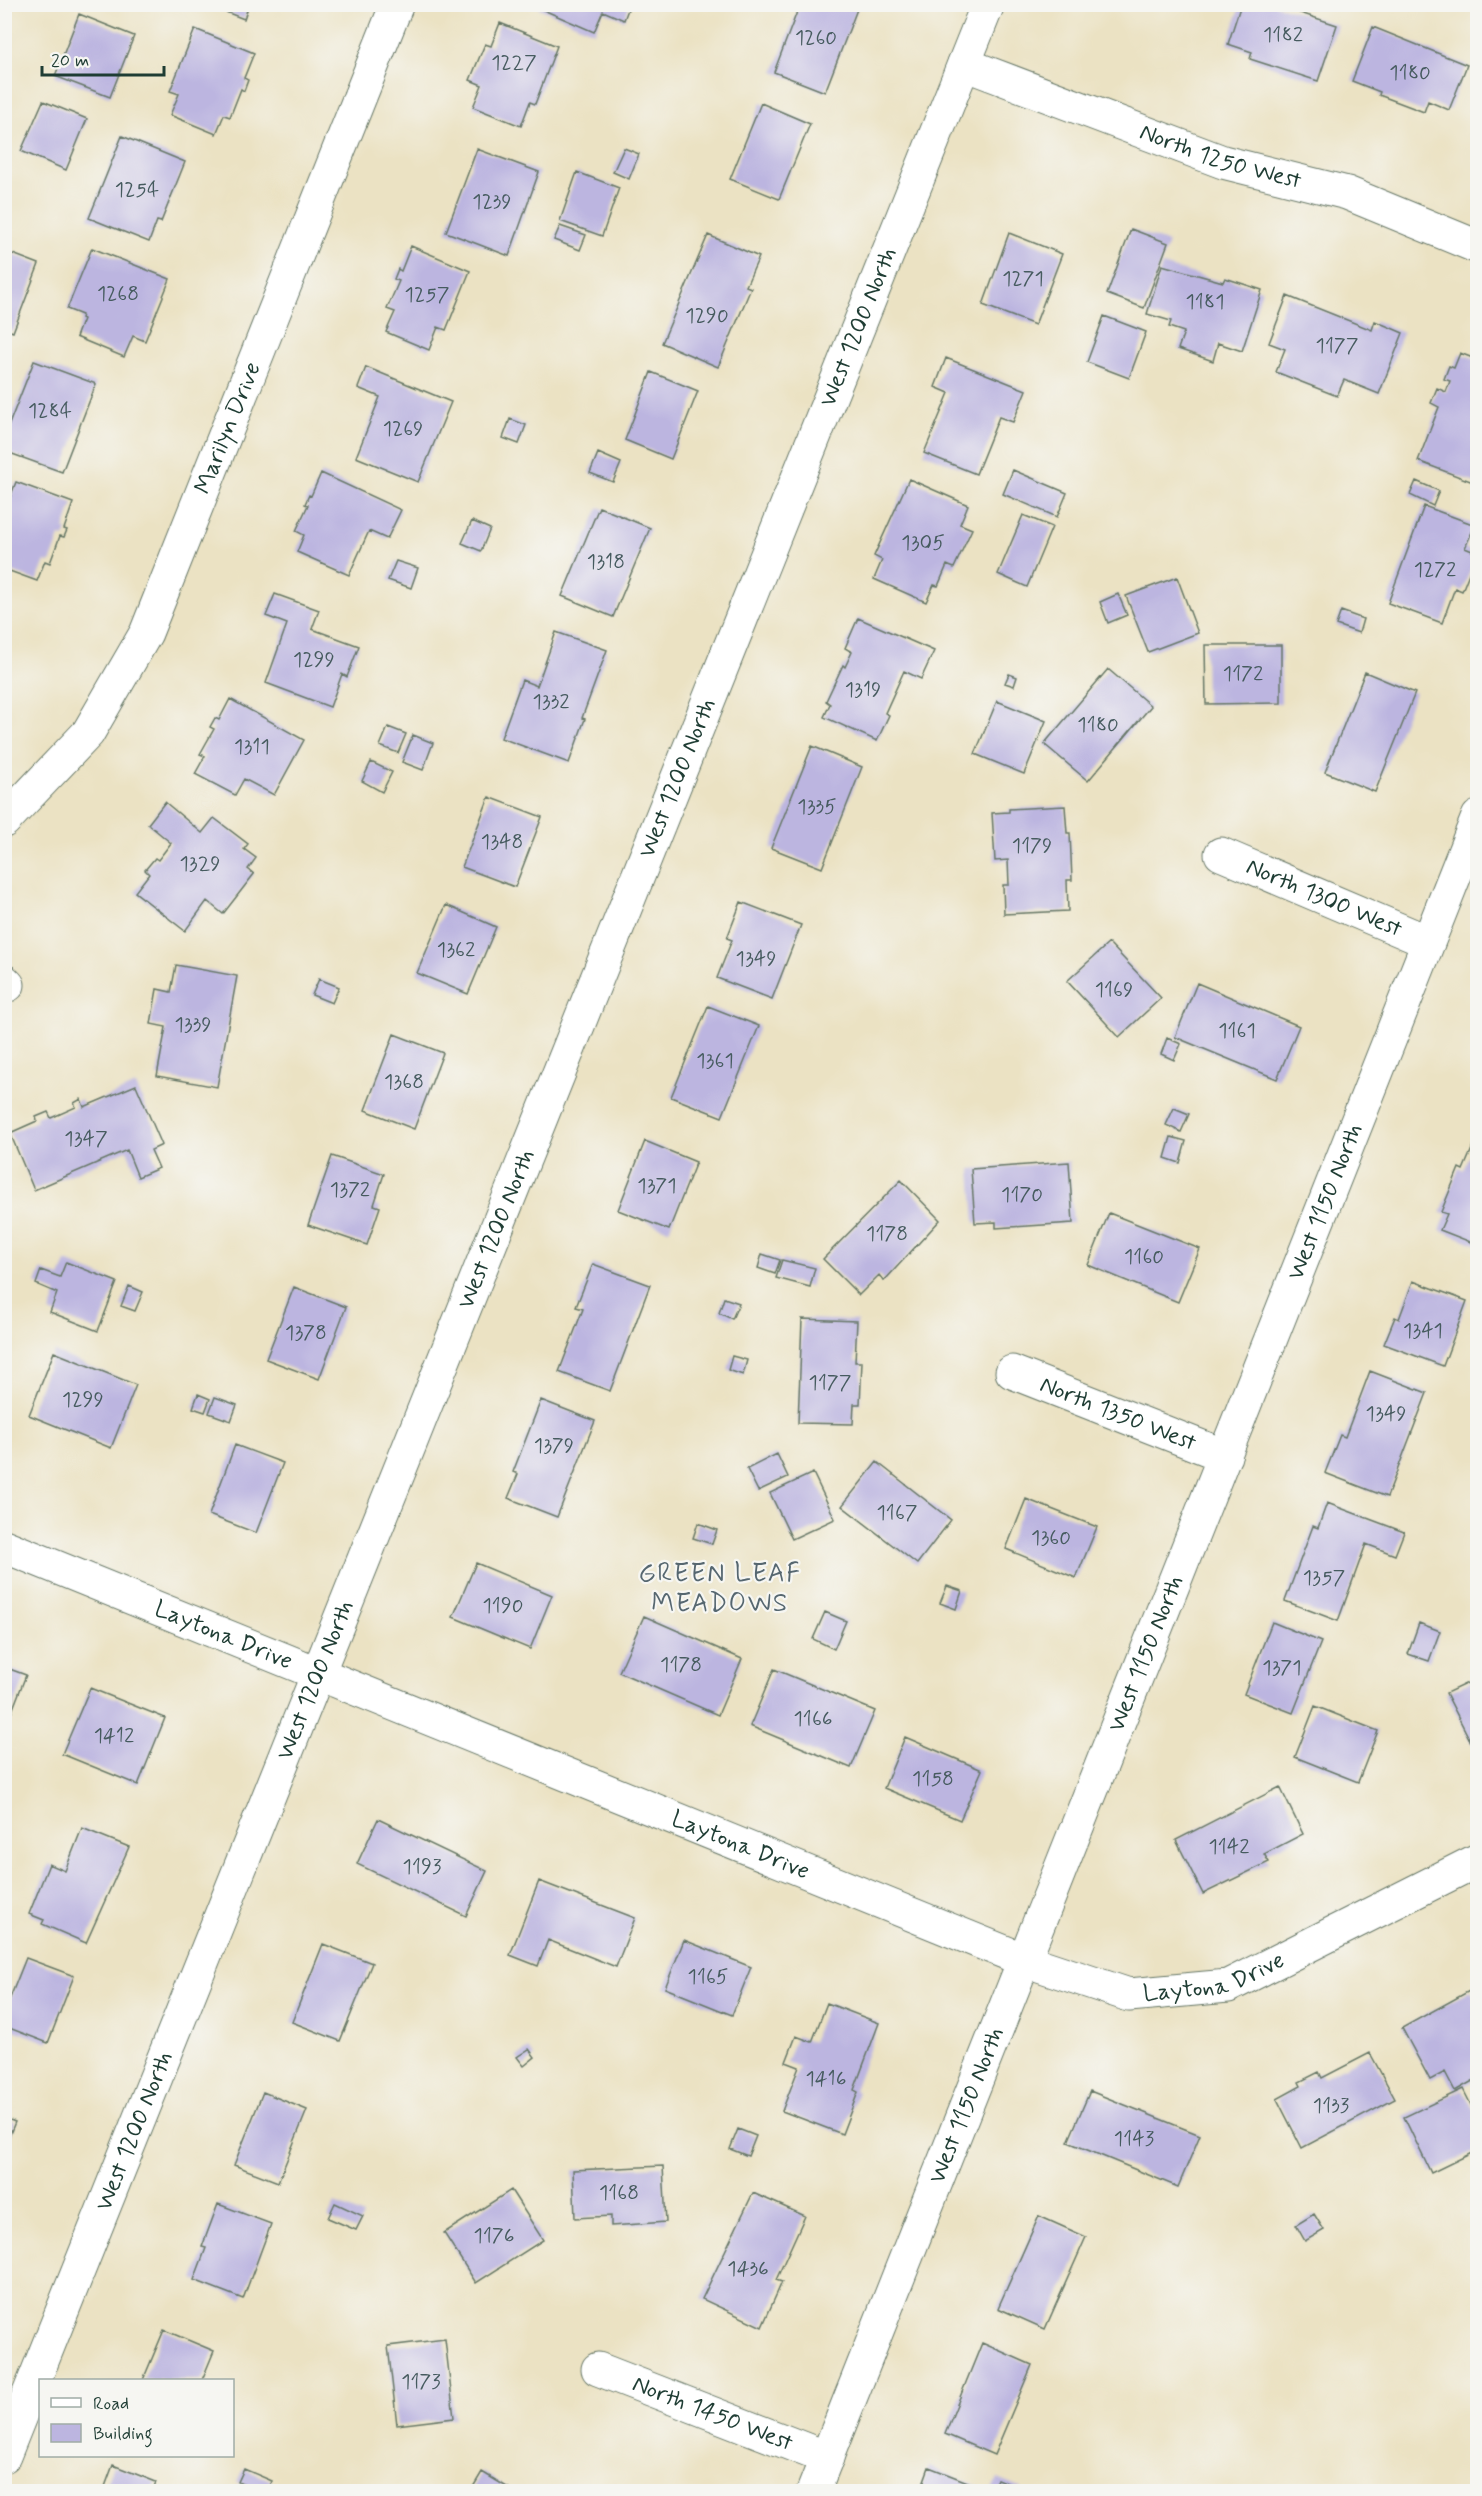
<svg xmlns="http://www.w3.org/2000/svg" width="1482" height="2496" viewBox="0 0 1482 2496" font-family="Mynerve,sans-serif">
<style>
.building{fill:#bcb5e0}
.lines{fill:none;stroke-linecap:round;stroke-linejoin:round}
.minor-casing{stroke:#676;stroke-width:35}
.minor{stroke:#fff;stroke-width:33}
.labels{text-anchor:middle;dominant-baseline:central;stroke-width:4.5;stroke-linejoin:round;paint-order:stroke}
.number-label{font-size:21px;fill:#465b5f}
.street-label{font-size:24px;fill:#1f3d34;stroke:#f6f6f2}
.neighbourhood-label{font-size:26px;letter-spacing:1.5px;fill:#566770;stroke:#f6f6f2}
</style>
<rect width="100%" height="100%" fill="#f6f6f2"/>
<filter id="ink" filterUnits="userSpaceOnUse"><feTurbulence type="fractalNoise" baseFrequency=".0167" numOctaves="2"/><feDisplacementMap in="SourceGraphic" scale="12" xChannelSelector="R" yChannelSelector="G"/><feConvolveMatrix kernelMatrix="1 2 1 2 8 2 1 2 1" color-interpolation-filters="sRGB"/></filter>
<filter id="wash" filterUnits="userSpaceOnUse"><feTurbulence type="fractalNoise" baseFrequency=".008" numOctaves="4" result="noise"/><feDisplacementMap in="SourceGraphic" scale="24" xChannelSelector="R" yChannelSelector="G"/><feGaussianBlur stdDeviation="1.35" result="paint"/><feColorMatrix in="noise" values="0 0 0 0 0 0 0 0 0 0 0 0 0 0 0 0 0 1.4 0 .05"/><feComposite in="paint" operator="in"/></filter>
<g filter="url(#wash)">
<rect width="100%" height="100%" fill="#ebe2c3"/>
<g id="blocks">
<path class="building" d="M205,4H249L244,19Z
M540,4H630L624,20L603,11L594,32L539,8Z
M800,4H859L825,92L774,72Z
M1241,4H1273L1337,25L1318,81L1250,59L1252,52L1228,44Z
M79,14L134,36L110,97L55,76Z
M500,23L557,46L535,104L530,102L521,126L473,107L482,85L470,80L485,44L491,46Z
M1373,27L1467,65L1449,110L1428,101L1424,112L1379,95L1380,92L1352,81Z
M195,29L254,53L244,78L248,80L244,91L241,89L230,117L224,115L216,134L170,115L179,94L170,91Z
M43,101L87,119L66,170L21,151Z
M761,103L810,124L779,199L730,179Z
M122,136L185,162L161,222L157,221L149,242L89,218Z
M624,148L639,154L629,179L613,172Z
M477,149L539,172L509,256L446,232Z
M577,172L619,188L602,236L560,221Z
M560,226L586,235L580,250L554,240Z
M1131,229L1168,243L1144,308L1107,294Z
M1009,233L1062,254L1035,325L983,305Z
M708,235L759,257L746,286L751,288L718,367L662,343Z
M411,246L470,271L446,330L438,327L429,350L386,332L395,312L387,309L399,281L394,279L398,269L401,271Z
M92,248L170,279L145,341L133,336L124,357L76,337L83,319L81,318L82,315L67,309Z
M5,251L39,264L13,332L5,329Z
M1162,265L1223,282L1225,278L1262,290L1242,351L1218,343L1213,361L1178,349L1184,332L1169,327L1171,321L1147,314Z
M1287,296L1372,330L1375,321L1403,333L1379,394L1344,380L1337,396L1276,372L1285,349L1269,343Z
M1104,316L1146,332L1129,378L1087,362Z
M1460,353L1478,360V484L1418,461L1439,407L1431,403L1437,388L1446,392L1450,381L1444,379L1449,366L1454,368Z
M946,358L1026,390L1013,422L999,417L976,474L924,453L949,393L935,387Z
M34,361L96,384L62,472L4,451V437Z
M366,367L451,402L418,482L356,457L380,397L358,388Z
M651,372L698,391L671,459L625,440Z
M510,419L526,425L519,444L503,438Z
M598,453L621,463L613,482L590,473Z
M1013,470L1067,493L1057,517L1003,494Z
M321,473L401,510L387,539L369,531L349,575L297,552L304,535L296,531L308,505L305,504L309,495L311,496Z
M909,479L968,505L960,524L972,529L954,568L947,565L938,586L934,585L926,602L874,579L882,560L874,556Z
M1416,481L1439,491L1433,506L1410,495Z
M16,482L73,503L64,529L67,530L64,537L60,536L50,563L45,561L37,581L4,569V513Z
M1424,506L1475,525L1465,548L1477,553L1462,591L1455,588L1442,623L1388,603Z
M599,507L650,528L613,617L562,596Z
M1023,515L1052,527L1027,587L998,574Z
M472,521L490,529L481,551L462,543Z
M396,561L418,568L411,588L388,580Z
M1177,577L1198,633L1148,652L1126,596Z
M275,594L319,610L312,629L359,646L347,677L342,674L330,707L266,683L287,624L266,616Z
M1118,594L1127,615L1108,623L1100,602Z
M1341,611L1363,619L1359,633L1336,625Z
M858,618L934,651L921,679L904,671L885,713L889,715L877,741L824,717L830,704L826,701L843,665L845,667L852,652L845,648Z
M556,632L607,650L582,718L585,719L569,763L501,738L522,680L537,686Z
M1205,645H1281V703L1206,704Z
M1108,669L1151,706L1088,781L1044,744Z
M1365,672L1415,693L1375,792L1325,772Z
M1009,674L1017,677L1014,686L1005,683Z
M230,699L304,740L274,795L244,779L235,795L195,774L205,756L200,754L214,729L210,727L215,718L219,720Z
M997,701L1046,721L1024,774L975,754Z
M388,727L406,734L398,753L380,746Z
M413,735L433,743L423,770L402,762Z
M812,746L862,767L822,868L771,848Z
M371,762L392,772L382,792L362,781Z
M489,797L542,817L515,887L462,867Z
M165,802L202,833L214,818L248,844L244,849L256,858L248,869L254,874L223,914L207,901L185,931L135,892L149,874L145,870L155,858L158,860L171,843L148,824Z
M1065,806L1067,833H1070L1072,880H1067L1068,911L1004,914L1003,885H1009L1008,860L995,861L992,813L1009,812V809Z
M741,902L801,925L772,999L717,978L732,940L727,938Z
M446,905L496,927L468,994L417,973Z
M1109,943L1161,998L1119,1037L1067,981Z
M176,965L237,976L217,1087L157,1076L166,1027L151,1024L157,989L171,992Z
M319,979L339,987L332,1003L312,995Z
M1197,983L1299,1026L1277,1079L1175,1037Z
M708,1006L759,1026L722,1117L671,1097Z
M394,1034L443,1053L414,1129L365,1110Z
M1167,1038L1181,1044L1174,1060L1161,1054Z
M136,1085L162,1145L151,1150L159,1168L138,1177L127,1150L34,1190L10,1133L37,1121L36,1117L48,1112L51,1118L76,1107L74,1103L81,1099L84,1107Z
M1174,1108L1189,1114L1181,1132L1166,1125Z
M1478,1135V1245L1440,1230L1447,1214L1441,1212L1459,1168L1463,1170Z
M1171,1137L1186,1141L1180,1163L1165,1158Z
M645,1141L696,1162L669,1230L618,1210Z
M332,1156L384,1174L374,1205L380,1207L367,1245L308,1225Z
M1069,1162L1073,1223L996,1228V1222L975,1223L971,1169Z
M901,1180L940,1220L884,1281L879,1275L859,1295L823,1259Z
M1109,1213L1200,1249L1178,1302L1088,1265Z
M762,1254L780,1260L775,1274L758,1268Z
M782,1260L815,1268L810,1287L776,1278Z
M66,1262L117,1282L98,1331L50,1312L57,1293L36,1284L41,1270L60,1277Z
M593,1264L650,1285L610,1391L559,1372L583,1309L576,1307Z
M1413,1281L1467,1301L1443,1366L1384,1344L1395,1317L1399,1319Z
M129,1286L143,1292L135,1311L121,1306Z
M294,1287L346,1307L319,1379L266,1359Z
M724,1298L739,1303L732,1319L719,1313Z
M802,1319L857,1321L855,1362H862L860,1404H854L853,1424L798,1423Z
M54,1352L136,1385L111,1448L29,1415Z
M732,1356L747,1360L743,1375L728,1370Z
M1370,1371L1427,1393L1387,1497L1325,1473L1340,1435L1345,1437Z
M198,1394L210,1399L205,1412L193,1408Z
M215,1397L237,1405L231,1421L209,1413Z
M541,1400L595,1421L557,1517L508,1498L518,1474L513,1472Z
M235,1445L283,1463L256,1533L209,1515Z
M777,1454L788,1477L758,1491L747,1469Z
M877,1462L951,1520L917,1564L842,1506Z
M813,1473L835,1519L792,1539L770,1493Z
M1026,1499L1097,1527L1076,1578L1006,1549Z
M1327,1503L1404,1532L1395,1555L1366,1544L1338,1621L1285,1601L1313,1526L1318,1528Z
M698,1523L717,1530L712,1544L693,1538Z
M476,1563L552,1595L530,1649L453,1617Z
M947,1586L962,1591L956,1609L940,1603Z
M825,1612L846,1621L834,1649L813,1639Z
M644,1616L742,1659L718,1715L619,1672Z
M1272,1622L1321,1642L1293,1713L1244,1694Z
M1419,1623L1440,1631L1429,1661L1408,1654Z
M4,1667L26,1675L5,1729H4Z
M774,1669L875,1711L851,1768L750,1726Z
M1478,1678V1742L1472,1744L1446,1693Z
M90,1688L165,1718L138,1785L62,1754Z
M1315,1706L1378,1731L1358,1782L1295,1757Z
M905,1737L982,1770L960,1820L884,1788Z
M1280,1787L1303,1834L1264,1854L1269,1862L1203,1894L1176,1840Z
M378,1819L487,1871L466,1916L357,1864Z
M82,1828L129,1847L86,1943L42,1924L44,1920L29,1914L49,1864L65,1871Z
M539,1881L635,1918L616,1967L548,1940L538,1966L510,1955Z
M684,1940L751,1967L732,2015L665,1988Z
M323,1944L372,1963L340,2041L292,2022Z
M26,1958L74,1976L48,2043L4,2026V2013Z
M1471,1990L1478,2002V2078L1455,2091L1445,2072L1430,2080L1402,2028Z
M827,2003L879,2023L854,2090L858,2092L842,2134L782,2111L799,2067L786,2062L796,2036L812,2042Z
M529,2049L535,2057L524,2066L517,2057Z
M1370,2053L1395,2099L1302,2148L1277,2099L1301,2086L1299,2082L1319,2072L1322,2078Z
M1463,2089L1478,2119V2150L1431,2173L1404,2117Z
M1090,2091L1200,2135L1178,2187L1068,2142Z
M263,2092L307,2110L278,2182L234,2165Z
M5,2118L15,2122L5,2146Z
M738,2129L756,2136L748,2156L730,2149Z
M663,2166L666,2222L611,2226V2216L575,2218L573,2170Z
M511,2190L543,2240L476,2283L444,2233Z
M753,2193L805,2216L776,2280L782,2282L762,2327L702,2299Z
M335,2203L363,2216L356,2230L328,2218Z
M218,2204L271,2224L243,2299L194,2280L206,2248L202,2247Z
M1314,2214L1324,2230L1305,2241L1296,2225Z
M1039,2216L1086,2237L1045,2329L998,2308Z
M164,2330L214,2351L202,2380H143Z
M445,2339L454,2418L397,2425L388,2346Z
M982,2343L1032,2365L994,2455L945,2434Z
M113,2465L156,2482L152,2492H103Z
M929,2467L983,2488L982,2492H920Z
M244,2469L272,2481L268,2492H259L238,2482Z
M482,2472L515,2492H470Z
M997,2479L1022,2489L1021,2492H991Z"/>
</g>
</g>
<g filter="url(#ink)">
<use href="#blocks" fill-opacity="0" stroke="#676" stroke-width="1.5"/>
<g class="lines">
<defs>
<g id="minor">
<path id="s1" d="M964,64L1223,162L1347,193L1478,247"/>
<path id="s2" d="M4,821L88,733L146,633L397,4"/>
<path id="s3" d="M1221,854L1428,942"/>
<path d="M4,981L8,985"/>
<path id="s4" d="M1012,1372L1225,1456"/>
<path id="s5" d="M4,1546L1024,1960L1129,1995L1228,1986L1478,1860"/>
<path id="s6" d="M598,2369L827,2458"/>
<path id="s7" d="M4,2456L988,4"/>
<path id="s8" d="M813,2492L1478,817"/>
</g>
</defs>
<use href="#minor" class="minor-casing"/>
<use href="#minor" class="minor"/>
</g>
</g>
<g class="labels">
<g class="number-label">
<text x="1283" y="35">1182</text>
<text x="816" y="38">1260</text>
<text x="514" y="63">1227</text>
<text x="1410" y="73">1180</text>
<text x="137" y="190">1254</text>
<text x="492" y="202">1239</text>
<text x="1023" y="279">1271</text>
<text x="118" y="294">1268</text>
<text x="427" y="295">1257</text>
<text x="1205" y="302">1181</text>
<text x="707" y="316">1290</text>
<text x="1337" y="346">1177</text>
<text x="50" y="411">1284</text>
<text x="403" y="429">1269</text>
<text x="923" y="543">1305</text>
<text x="606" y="562">1318</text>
<text x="1435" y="570">1272</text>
<text x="314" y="660">1299</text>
<text x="1243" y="674">1172</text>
<text x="863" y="690">1319</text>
<text x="551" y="702">1332</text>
<text x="1098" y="725">1180</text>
<text x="252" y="747">1311</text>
<text x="817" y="807">1335</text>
<text x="502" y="842">1348</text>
<text x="1032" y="846">1179</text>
<text x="200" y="864">1329</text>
<text x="456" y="950">1362</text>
<text x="756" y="959">1349</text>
<text x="1114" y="990">1169</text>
<text x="193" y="1025">1339</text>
<text x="1237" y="1031">1161</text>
<text x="715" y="1061">1361</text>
<text x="404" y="1082">1368</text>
<text x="86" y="1139">1347</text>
<text x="657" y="1186">1371</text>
<text x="350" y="1190">1372</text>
<text x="1022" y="1195">1170</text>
<text x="887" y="1234">1178</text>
<text x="1144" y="1257">1160</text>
<text x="1423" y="1331">1341</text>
<text x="306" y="1333">1378</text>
<text x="830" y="1383">1177</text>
<text x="83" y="1400">1299</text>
<text x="1386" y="1414">1349</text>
<text x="554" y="1446">1379</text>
<text x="897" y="1513">1167</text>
<text x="1051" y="1538">1360</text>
<text x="1324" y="1578">1357</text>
<text x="503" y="1606">1190</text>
<text x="681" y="1665">1178</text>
<text x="1282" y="1668">1371</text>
<text x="813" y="1719">1166</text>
<text x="114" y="1736">1412</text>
<text x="933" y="1779">1158</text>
<text x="1229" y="1847">1142</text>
<text x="422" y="1867">1193</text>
<text x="708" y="1977">1165</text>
<text x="826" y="2079">1416</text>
<text x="1331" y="2106">1133</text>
<text x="1134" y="2139">1143</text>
<text x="619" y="2193">1168</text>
<text x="494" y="2236">1176</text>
<text x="748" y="2269">1436</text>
<text x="421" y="2382">1173</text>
</g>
<g class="street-label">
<text stroke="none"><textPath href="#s1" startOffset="273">North 1250 West</textPath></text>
<text stroke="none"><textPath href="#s7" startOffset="2294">West 1200 North</textPath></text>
<text stroke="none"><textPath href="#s2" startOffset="458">Marilyn Drive</textPath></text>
<text stroke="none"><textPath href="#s7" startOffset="1808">West 1200 North</textPath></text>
<text stroke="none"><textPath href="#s3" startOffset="112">North 1300 West</textPath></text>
<text stroke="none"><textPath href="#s8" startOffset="1388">West 1150 North</textPath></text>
<text stroke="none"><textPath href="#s7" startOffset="1322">West 1200 North</textPath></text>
<text stroke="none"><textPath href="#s4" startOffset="114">North 1350 West</textPath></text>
<text stroke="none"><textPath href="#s5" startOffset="237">Laytona Drive</textPath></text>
<text stroke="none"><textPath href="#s8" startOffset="902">West 1150 North</textPath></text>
<text stroke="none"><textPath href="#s7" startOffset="836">West 1200 North</textPath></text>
<text stroke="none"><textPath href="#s5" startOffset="795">Laytona Drive</textPath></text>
<text stroke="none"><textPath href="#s5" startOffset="1299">Laytona Drive</textPath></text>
<text stroke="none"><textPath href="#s8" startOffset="416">West 1150 North</textPath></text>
<text stroke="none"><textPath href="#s7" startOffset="350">West 1200 North</textPath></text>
<text stroke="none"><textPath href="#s6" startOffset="123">North 1450 West</textPath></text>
</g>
<g class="neighbourhood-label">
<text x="720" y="1574">GREEN LEAF<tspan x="720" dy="30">MEADOWS</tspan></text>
</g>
</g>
<rect width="1482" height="2496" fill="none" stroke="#f6f6f2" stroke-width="24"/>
<rect x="39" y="2379" width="195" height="78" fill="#f6f6f2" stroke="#a0aca6" stroke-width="1.5"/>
<rect x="51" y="2398" width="30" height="9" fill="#ffffff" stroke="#a0aca6" stroke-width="1.5"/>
<text x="93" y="2409" font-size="18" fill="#1f3d34">Road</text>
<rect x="51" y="2424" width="30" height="18" fill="#bcb5e0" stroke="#a0aca6" stroke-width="1.5"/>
<text x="93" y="2439" font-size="18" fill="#1f3d34">Building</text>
<path d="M42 66v9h122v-9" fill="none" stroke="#1f3d34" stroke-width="3"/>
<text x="51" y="66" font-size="18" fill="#1f3d34" stroke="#f6f6f2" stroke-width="4.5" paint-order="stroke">20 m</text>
</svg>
